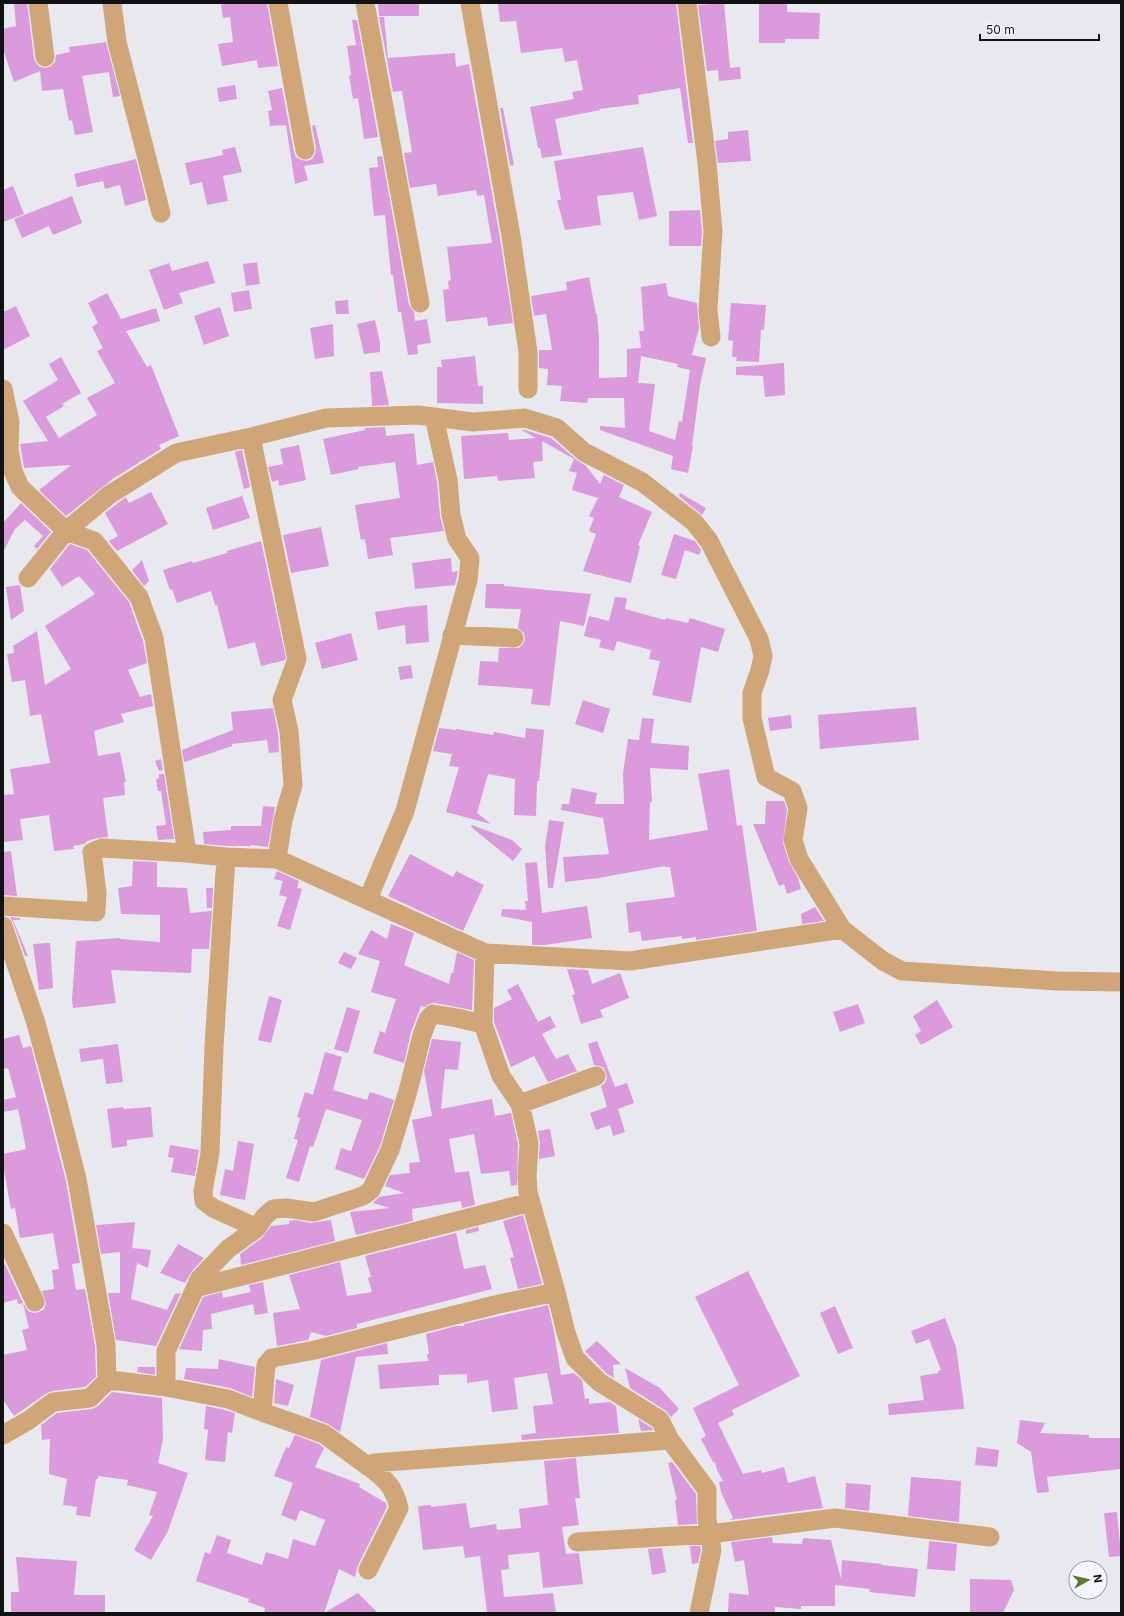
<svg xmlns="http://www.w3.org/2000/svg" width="1124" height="1616" viewBox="0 0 1124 1616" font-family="Inter,sans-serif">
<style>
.building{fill:#da9adc;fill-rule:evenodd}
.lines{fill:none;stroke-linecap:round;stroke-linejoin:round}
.minor{stroke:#d0a678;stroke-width:19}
</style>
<rect width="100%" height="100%" fill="#e7e9ef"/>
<path class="building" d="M14,3H27L34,58L36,63L40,67L46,68L51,66L55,62L56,55L70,52L69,47L106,42L120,96L113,97L109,72L82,76L93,132L75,135L72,120L69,121L63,89L42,91L40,71L14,82L3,49V29L16,26Z
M229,3H267L278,66L258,68L257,60L222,66L218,44L233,42L230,17L223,18L221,4Z
M378,3H419V16H379Z
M498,3H676L693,143H688L680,88L638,95L639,104L599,109L600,110L555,119L562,155L542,158L540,148H538L530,107L574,99L572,92L583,90L577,60L565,62L562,48L521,53L516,21L500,22Z
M724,3L730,68L740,67L741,79L719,81L718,70L707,71L698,5Z
M759,3H787V12L820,13L819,39H785V43H759Z
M379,17H384L388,58L455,53L456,67L469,64L500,238L513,323L488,326L487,317L446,322L443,290L449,289L448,281L451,280L447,247L492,243L484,195L477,196L476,190L438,196L436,184L410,188L404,153L412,152L402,91L393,92Z
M352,20H357L378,137L364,139L358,98L353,99L349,76L351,75L347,46L356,45Z
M235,85L237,99L219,102L217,88Z
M282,88L294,152L296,157L301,160L307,161L312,159L315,154L316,148L312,126L315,125L324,163L304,166L308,180L295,184L286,125L270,126L268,111L272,110L268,91Z
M500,108H503L514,165L510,166Z
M748,130L751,161L718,163L715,141L728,139V132Z
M235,147L242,172L223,176L228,201L207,205L202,182L190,185L185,163L223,155L222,150Z
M643,147L657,216L639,220L633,192L597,196L601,225L565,230L557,200H561L554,161Z
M382,156L409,305L414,312L415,321L427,319L431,343L417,345L418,354L408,355L401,312H398L393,275H391L385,215L374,216L369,168L378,167L377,157Z
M136,159L146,200L125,206L120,185L105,189L103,181L77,187L74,174Z
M13,186L24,214L3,222V190Z
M72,196L82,223L53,235L49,226L22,238L14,219Z
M700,210L702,231L701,246H669V211Z
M208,261L215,283L179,293L183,303L164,310L149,270L169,263L172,271Z
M257,262L260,284L246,286L243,264Z
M589,277L596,314H597L599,337V378L627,377V349L641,348L639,331H644L641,287L666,283L668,296L697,303L699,328L692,355L706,358L700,385L692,446H693L688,473L671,469L673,456L600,430V426L625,428L624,398H588L587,403L560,401L562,386L547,385L548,369L539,368V350H552L546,314L534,316L531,296L567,290L566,282ZM641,356L678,364L677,367L690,370L682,422L679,421L675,440L649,431L655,384L638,383Z
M249,290L252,309L234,312L231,293Z
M107,293L121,319L156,308L160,321L126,331L147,367L151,365L179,436L159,445L161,449L114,478L66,516L39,490L71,465L24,468L20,444L48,441L23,401L58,380L49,364L61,357L81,393L62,404L64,406L46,417L59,438L97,415L87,398L115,383L97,351L103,348L92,327L98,323L88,303Z
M348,300L349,314H336L335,301Z
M731,303L766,305L764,330H761L759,362L736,361L737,357H732L733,341L728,340Z
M16,306L30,336L3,350V312Z
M220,307L229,336L204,345L194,316Z
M375,320L380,342V352L364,354L357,324Z
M333,324L334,356L315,359L310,328Z
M475,356L478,386H483V404L437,403V367H442L441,360Z
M784,363L785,395L765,397L763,376L736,375V367Z
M382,371L389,405L372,406L370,372Z
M385,427L386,436L414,433L417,465L433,462L437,482L440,516L444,531L390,538L393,555L368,559L365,539L361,540L359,530L355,505L400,498L395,462L358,467L359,469L331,475L323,439L365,430V428Z
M521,430H525L551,438L577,460L586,466L600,484L604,475L624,485L619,497L652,512L638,545L640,546L631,583L583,571L596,534L589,531L594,518L589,516L598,498L572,490L577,473L569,471L574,459L542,441L543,461L533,462L535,478L498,481L497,476L464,479L461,436L508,433L509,440L536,438Z
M299,445L306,480L279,486L278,480L272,482L268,467L283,464L280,449Z
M242,450L250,487L244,489L235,452Z
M151,492L168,524L117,551L109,541L118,536L105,513L126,497L129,503Z
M680,493L706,508L702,515L679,496Z
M242,496L250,518L213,530L206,508Z
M21,503L51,532L37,549L34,546L43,536L25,520L15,529L3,552V523Z
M321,527L329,566L291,573L283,535Z
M674,534L695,541L701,550L699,555L685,550L676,579L661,575Z
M261,541L286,658L285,660L261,666L255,642L228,649L217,605H215L211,591L177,603L172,589L170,590L163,570L192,561L193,563L227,553V551Z
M70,544L87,550L129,602L143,641L147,663L128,670L140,697L151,694L153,706L121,714L124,722L94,731L98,756L120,752L126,782H124L125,795L103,798L108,837L98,838L87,841L84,844L73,846L74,849L54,851L49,815L20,819L23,840L3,842V795L14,794L10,769L50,763L41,714L30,716L25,680L12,682L7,654L14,653L13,646L37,631L45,685L71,669L45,626L95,594L79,576L62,587L50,569Z
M451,558L452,572L458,571L455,585L415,589L412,563Z
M142,560L149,581L144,586L132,570Z
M486,584H504V586L591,594L584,626L560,621L550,706L531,704L533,689L478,685L480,661L498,662L499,648H519L523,644L525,639L524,633L518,628L521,609L485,608Z
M20,585L24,611L11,620L6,587Z
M615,597L627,598L625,609L665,620L666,618L688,623L690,618L725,629L718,652L701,647L691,703L652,695L660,661L649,659L651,650L617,641L614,651L599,647L601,640L584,636L589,616L609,621Z
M427,605L429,642L406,644L405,625L378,630L375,612L407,607Z
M351,633L358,660L322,669L315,643Z
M411,665L413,678L400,680L398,667Z
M583,700L610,709L603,733L575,724Z
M916,707L919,740L820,749L818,715Z
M273,708L278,733L279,752L269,753L267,740L232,744V746L184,762L182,750L233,730L231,712Z
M791,715L792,728L770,731L768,718Z
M642,718L654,719L651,743L689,746L688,770L650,768L652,802H650L649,840L708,830L698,774L729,769L737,826L742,825L757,931L696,940V937L682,939V936L642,941L640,931L629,933L626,903L675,897L670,867H665V866L598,878L565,882L563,857L609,854L603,818L561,810L562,804H569L572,788L597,793L595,804H624L623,773L628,739L639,740Z
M439,728L456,730V729L493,735L494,732L525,738L526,728L544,730L539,781H537L536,816L514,815L515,779L488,774L477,813L491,824L446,812L459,767L449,766L452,754L433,751Z
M161,759L163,770L159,771L155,761Z
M159,774H164L174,839L158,840L156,826L166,825L161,791H158L156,779L159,778Z
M766,801H784L787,809L783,843L789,862L798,878L801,889L787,894L784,884L779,886L753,824H765Z
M263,806L275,807L268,847L251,845V846H227L204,844L203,832L231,830V826H261Z
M549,820L564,822L553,888H548L545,846Z
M472,825L512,840L522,849L513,861L471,827Z
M11,851L17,896L3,895V852Z
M410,854L453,877L456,871L484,885L463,931L388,896Z
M133,861L157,862V887L187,888L190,913L212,911L209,949H192L191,973L111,970L116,1003L73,1008L72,1000L76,941L120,938V939L160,942V915L121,914L118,888L132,886Z
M537,862L542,913L587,906L592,938L545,945H532V922L501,916L502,909L526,910L525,901H528L525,863Z
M277,871L299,881L297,888L302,889L290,930L277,926L287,897L279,895L283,881L274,879Z
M206,888H213L212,908H207Z
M815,907L824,921L802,924L801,914Z
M10,917L20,918V920H13L28,956H25L13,922Z
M391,924L414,933L404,965L449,984L451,973H453L457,952L474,960L472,1010L435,1003L429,1004L425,1007L421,1006L411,1032L404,1063L373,1053L380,1031L385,1033L396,999L371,992L380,961L358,954L371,930L387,939Z
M50,943L53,988L39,990L33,944Z
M344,952L357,958L351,969L338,963Z
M567,969L588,970L592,984L620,973L629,998L600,1010L603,1017L581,1024L572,995L575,994Z
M518,984L538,1022L550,1016L556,1027L542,1034L556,1059L568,1054L577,1071L548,1082L534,1056L511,1067L494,1022V1008L512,999L507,990Z
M269,996L282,1000L271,1043L258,1040Z
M937,1000L953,1027L921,1045L915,1035L921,1031L913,1016Z
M858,1004L865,1023L840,1032L833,1012Z
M347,1007L360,1011L348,1053L334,1049Z
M19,1035L23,1048L31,1046L66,1181L80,1263L72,1264L76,1290L85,1289L95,1346L96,1377L85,1387L52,1391L47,1393L14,1416L3,1400V1355L27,1350L22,1330L29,1328L23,1303L28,1311L34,1313L39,1312L44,1309L46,1303L42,1291L54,1289L52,1270L59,1269L53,1233L20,1238L15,1208L11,1209L3,1165V1154L26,1149L18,1109L3,1112V1100L16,1097L8,1068L3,1069V1039Z
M432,1039L461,1042L458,1070L445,1069L441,1109L492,1099L495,1116L511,1113L518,1144L517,1185L511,1186L509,1171L481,1174L474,1134L449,1139L455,1173L469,1171L475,1205L462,1208L461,1201L412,1209L413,1221L356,1235L350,1212L390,1208L373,1203L379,1197L404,1193L385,1186L390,1175L410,1173L409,1163L420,1162L412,1120L432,1116L424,1071Z
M597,1041L615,1087L627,1083L634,1103L618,1109L625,1132L613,1136L610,1125L596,1130L590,1113L607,1107L601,1086L605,1083L607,1078L606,1073L603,1067L594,1065L588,1044Z
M118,1044L123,1082L106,1084L103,1059L81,1062L79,1049Z
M325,1052L342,1057L333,1090L367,1100L370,1092L394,1100L380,1146L364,1179L335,1169L341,1148L351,1151L362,1120L326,1109L313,1147L310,1146L299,1182L286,1178L298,1140L294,1139L300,1118L297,1117L305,1092L313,1095Z
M123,1107L124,1109L151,1107L153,1137L127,1140V1146L112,1148L107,1109Z
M550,1129L555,1156L539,1159L540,1143L538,1131Z
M238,1141L254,1144L245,1200L220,1195L225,1169L233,1171Z
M170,1145L199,1150L195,1176L171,1172L174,1158L168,1157Z
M523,1215L542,1284L518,1289L510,1258L514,1257L503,1221Z
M295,1220L310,1223L331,1220L335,1241L241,1265L240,1254L263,1237L271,1226L289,1224V1221Z
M135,1222L132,1248L151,1250L148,1268L137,1263L131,1299L167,1310L175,1294L181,1293L156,1346L116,1340L108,1293H120V1252L101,1254L96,1225Z
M478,1227L479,1231L466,1234V1230Z
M456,1233L464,1269L485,1265L492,1289L357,1324V1328L326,1336L311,1332L308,1340L277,1346L273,1313L300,1309L289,1275L340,1262L347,1296L372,1292L368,1278L371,1277L365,1256Z
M178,1244L204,1258L192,1271L185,1283L160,1273Z
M5,1264L23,1303L18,1304L17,1299L3,1303V1265Z
M748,1271L800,1376L732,1410L734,1415L718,1423L743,1474L761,1470L762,1473L784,1467L788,1483L815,1476L823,1508L730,1520L733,1518L721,1492L719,1482L723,1481L717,1470L715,1462H713L701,1439L706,1436L693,1408L739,1385L695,1297Z
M263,1282L268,1313L255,1315L253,1304L211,1314L212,1329L203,1330L202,1351L179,1349L203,1297L222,1292L223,1298L251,1292L249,1285Z
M548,1305L554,1332L561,1375L574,1373L582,1380L585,1399L589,1398V1404L610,1402L616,1406L619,1433L522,1440L521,1435L536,1433L533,1406L553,1404L547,1373L514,1378L518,1409L492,1412L488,1380L467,1383V1374L439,1375V1385L380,1389L378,1365L428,1361L427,1354H429L426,1334L456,1326H464V1324Z
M835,1306L853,1348L838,1354L820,1313Z
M945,1318L956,1347L963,1397L964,1409L889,1415L888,1404L924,1400L920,1376L938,1373V1371L941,1370L929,1339L916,1344L911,1331Z
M597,1341L621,1364L613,1365L614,1378L606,1373L585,1351Z
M387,1343L388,1354L356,1357L340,1432L328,1424L310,1417L321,1360Z
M219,1359L255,1367L252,1397L230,1388L184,1379L186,1368L218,1369Z
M138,1367H155V1375L137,1372Z
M625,1368L660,1388L679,1409L671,1417L666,1411L630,1388Z
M276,1379L294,1385L288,1406L274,1403Z
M112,1392L162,1398L163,1439L158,1463L188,1473L168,1531L151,1560L134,1550L153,1516L149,1515L157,1492L127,1485L128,1480L98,1476V1479H96L90,1517L76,1515L77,1507L63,1505L67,1479L49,1474L50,1439L42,1440L41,1425L57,1413L92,1409L98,1406Z
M206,1406L225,1410L235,1413L232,1433L228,1432L225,1462L205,1460L208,1430L204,1429Z
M638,1419L652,1428L653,1430L641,1431Z
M1020,1420L1045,1423L1040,1433L1089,1435V1438H1121V1469L1047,1477L1049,1492L1037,1493L1031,1452L1017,1443Z
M295,1435L319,1444L324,1448L315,1467L360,1484L359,1487L386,1503L387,1507L358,1565L355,1577L339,1569L324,1613L358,1593L378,1613H264L265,1608L248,1602L249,1599L196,1581L205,1552L210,1554L217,1535L231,1540L227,1553L262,1565L266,1552L288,1559L293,1539L315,1546L325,1520L300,1510L296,1521L281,1515L293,1483L274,1476L286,1447L289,1448Z
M977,1447L999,1450L997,1467L975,1465Z
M576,1458L580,1498H575L579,1525L562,1527L566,1554L579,1553L583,1584L543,1588L539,1552L508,1555L509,1569L501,1570L504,1597L553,1593L556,1613H487L480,1556L465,1558L463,1546L423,1550L418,1506L431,1505V1507L466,1503L470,1528L496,1524L497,1530L521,1528L519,1509L548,1505L544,1461Z
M672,1462L696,1494L697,1524L678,1525L675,1500H677L668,1463Z
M911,1477L961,1481L959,1522L908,1516Z
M846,1483L871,1485L869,1511L845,1508Z
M1117,1512L1121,1556L1109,1557L1104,1513Z
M772,1537L773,1543L802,1544L803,1538L831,1540L841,1579L842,1560L882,1564L881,1565L918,1569L915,1597L869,1592L870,1589L835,1585V1606H801V1609L775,1607V1613H728L729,1593L749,1595L744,1560L735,1562L731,1542Z
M929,1541L957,1544L955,1571L927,1569Z
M690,1546H700L701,1550L698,1563L692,1564Z
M662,1548L666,1572L652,1575L648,1549Z
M16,1557L77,1561L74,1595H105V1613H11V1592H19Z
M970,1579L1011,1580L1014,1590L1003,1613H970Z"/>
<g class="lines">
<path class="minor" d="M38,3L45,57
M112,3L117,42L161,213
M278,3L305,150
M365,3L420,303
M470,3L511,236L528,352V389
M687,3L707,163L713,231L708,310L711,337
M3,389L10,422L9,449L13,471L20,487L66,531L94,541L139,597L154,638L187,853
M251,437L297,659L282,700L289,731L293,785L283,820L277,859
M28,578L66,531L109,495L176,453L251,437L326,418L418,415L473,422L525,418L557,428L584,452L642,482L694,522L709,541L759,639L763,656L760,670L752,693V718L766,777L792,791L798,808L793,840L799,859L842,929L883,961L902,971L1057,981L1121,982
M452,635L514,638
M226,857L214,1047L210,1153L203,1191L204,1201L213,1208L257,1228
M368,899L405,811L468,580L470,558L457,539L451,515L448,480L434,417
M3,906L96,912L97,893L92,852L102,848L187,853L226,857L277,859L485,953L630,961L842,929
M3,926L35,1020L56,1096L77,1179L106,1345L107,1381L90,1398L53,1402L29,1420L3,1435
M485,953L483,1024L501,1076L520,1104L529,1143L527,1177L528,1192L556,1292L566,1333L575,1358L599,1382L660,1420L670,1440L707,1490V1519L712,1550L699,1613
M520,1104L596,1076
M3,1233L35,1302
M195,1288L531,1202
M107,1381H119L166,1387L228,1399L262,1412L324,1434L369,1467L374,1463L670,1440
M166,1387V1351L200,1278L228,1249L257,1228L264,1217L273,1209L286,1208L314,1212L363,1196L371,1190L390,1150L408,1091L422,1035L428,1019L433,1014L457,1018L483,1024
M262,1412L266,1365L272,1358L315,1350L499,1304L556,1292
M577,1542L710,1534L835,1518L990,1537
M368,1570L399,1508C394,1487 386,1479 369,1467"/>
</g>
<rect width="1124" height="1616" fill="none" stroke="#111214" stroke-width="8"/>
<g transform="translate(1088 1580) rotate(82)"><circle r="19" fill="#f5f6fd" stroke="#9a9ba0"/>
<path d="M0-3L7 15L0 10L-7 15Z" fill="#5c792f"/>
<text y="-6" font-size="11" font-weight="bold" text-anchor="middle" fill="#111214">N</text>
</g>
<path d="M980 34v6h119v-6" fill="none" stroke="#111214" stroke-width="2"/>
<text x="986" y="34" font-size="12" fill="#111214" stroke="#f5f6fd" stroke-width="3" paint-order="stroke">50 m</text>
</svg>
